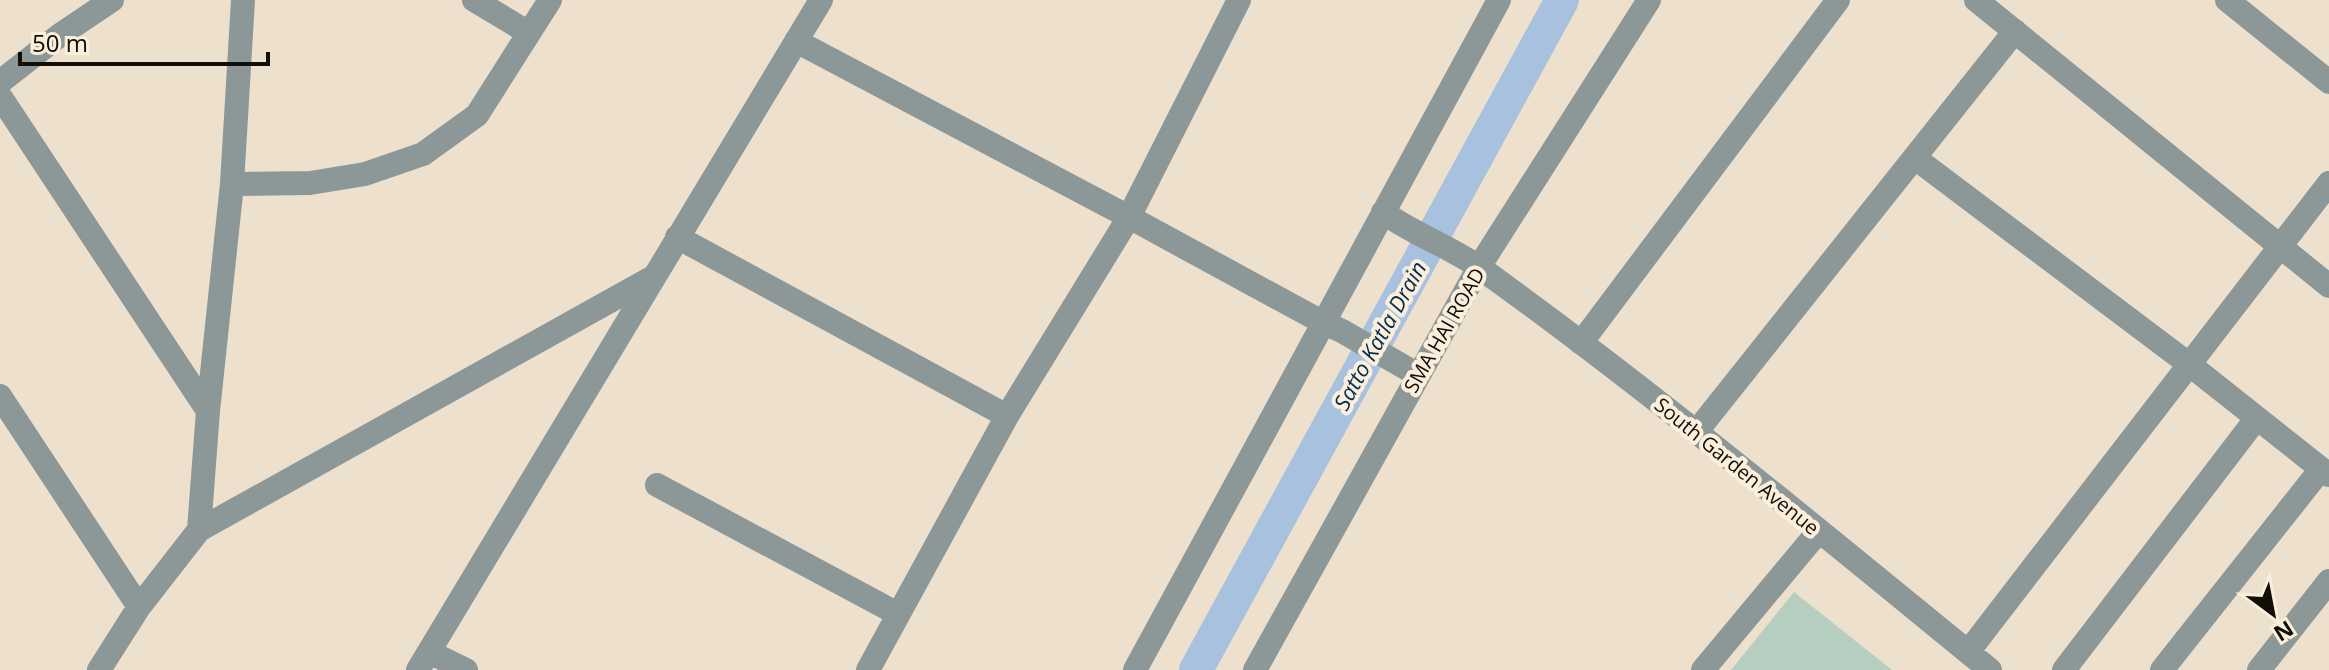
<svg xmlns="http://www.w3.org/2000/svg" width="2329" height="670" viewBox="0 0 2329 670" font-family="'Open Sans',sans-serif">
<style>
.green{fill:#b6cec0}
.lines{fill:none;stroke-linecap:round;stroke-linejoin:round}
.canal{stroke:#a7c1de;stroke-width:34}
.street{stroke:#8c9797;stroke-width:24}
.labels{text-anchor:middle;dominant-baseline:central;stroke-width:8;stroke-linejoin:round;paint-order:stroke}
.street-label{font-size:20px;fill:#120e08;stroke:#fbeedb}
.water-label{font-size:22px;font-style:italic;fill:#032c51;stroke:#fbeedb}
</style>
<rect width="100%" height="100%" fill="#ede1ce"/>
<path class="green" d="M1794,592L1892,670H1731Z"/>
<g class="lines">
<path class="canal" d="M1196,670L1562,0"/>
<path class="street" d="M474,0L529,33
M1976,0L2329,286
M2227,0L2329,82
M796,41L1129,217L1322,322L1342,331L1418,375
M0,82L60,35L112,0
M0,96L208,411
M1915,158L2190,365L2329,475
M232,184L243,0
M1383,212C1414,235 1452,247 1483,270C1658,396 1823,534 1990,670
M677,237L1007,416
M1581,343L1838,0
M0,396L139,607
M1697,431L2015,31
M657,485L898,614
M199,530L208,411L232,184L310,183L365,174L423,154L477,115L550,0
M429,652L466,670
M1968,652L2329,183
M99,670L139,607L199,530L655,276
M418,670L821,0
M868,670L1007,416L1129,217L1239,0
M1135,670L1499,0
M1255,670L1479,267L1649,0
M1703,670L1818,532
M2064,670L2256,419
M2162,670L2321,469
M2259,670L2329,581"/>
</g>
<g class="labels">
<g class="street-label">
<text transform="translate(1444 330) rotate(-60)">SMA HAI ROAD</text>
<text transform="translate(1737 466) rotate(39)">South Garden Avenue</text>
</g>
<g class="water-label">
<text transform="translate(1379 335) rotate(-61)">Satto Katla Drain</text>
</g>
</g>
<g transform="translate(2273 614) rotate(148)" stroke="#fbeedb" stroke-width="6" paint-order="stroke">
<path d="M0-6L14 30L0 20L-14 30Z" fill="#120e08"/>
<text y="-12" font-size="22" font-weight="bold" text-anchor="middle" fill="#120e08">N</text>
</g>
<path d="M20 52v12h248v-12" fill="none" stroke="#120e08" stroke-width="4"/>
<text x="32" y="52" font-size="24" fill="#120e08" stroke="#fbeedb" stroke-width="6" paint-order="stroke">50 m</text>
</svg>
